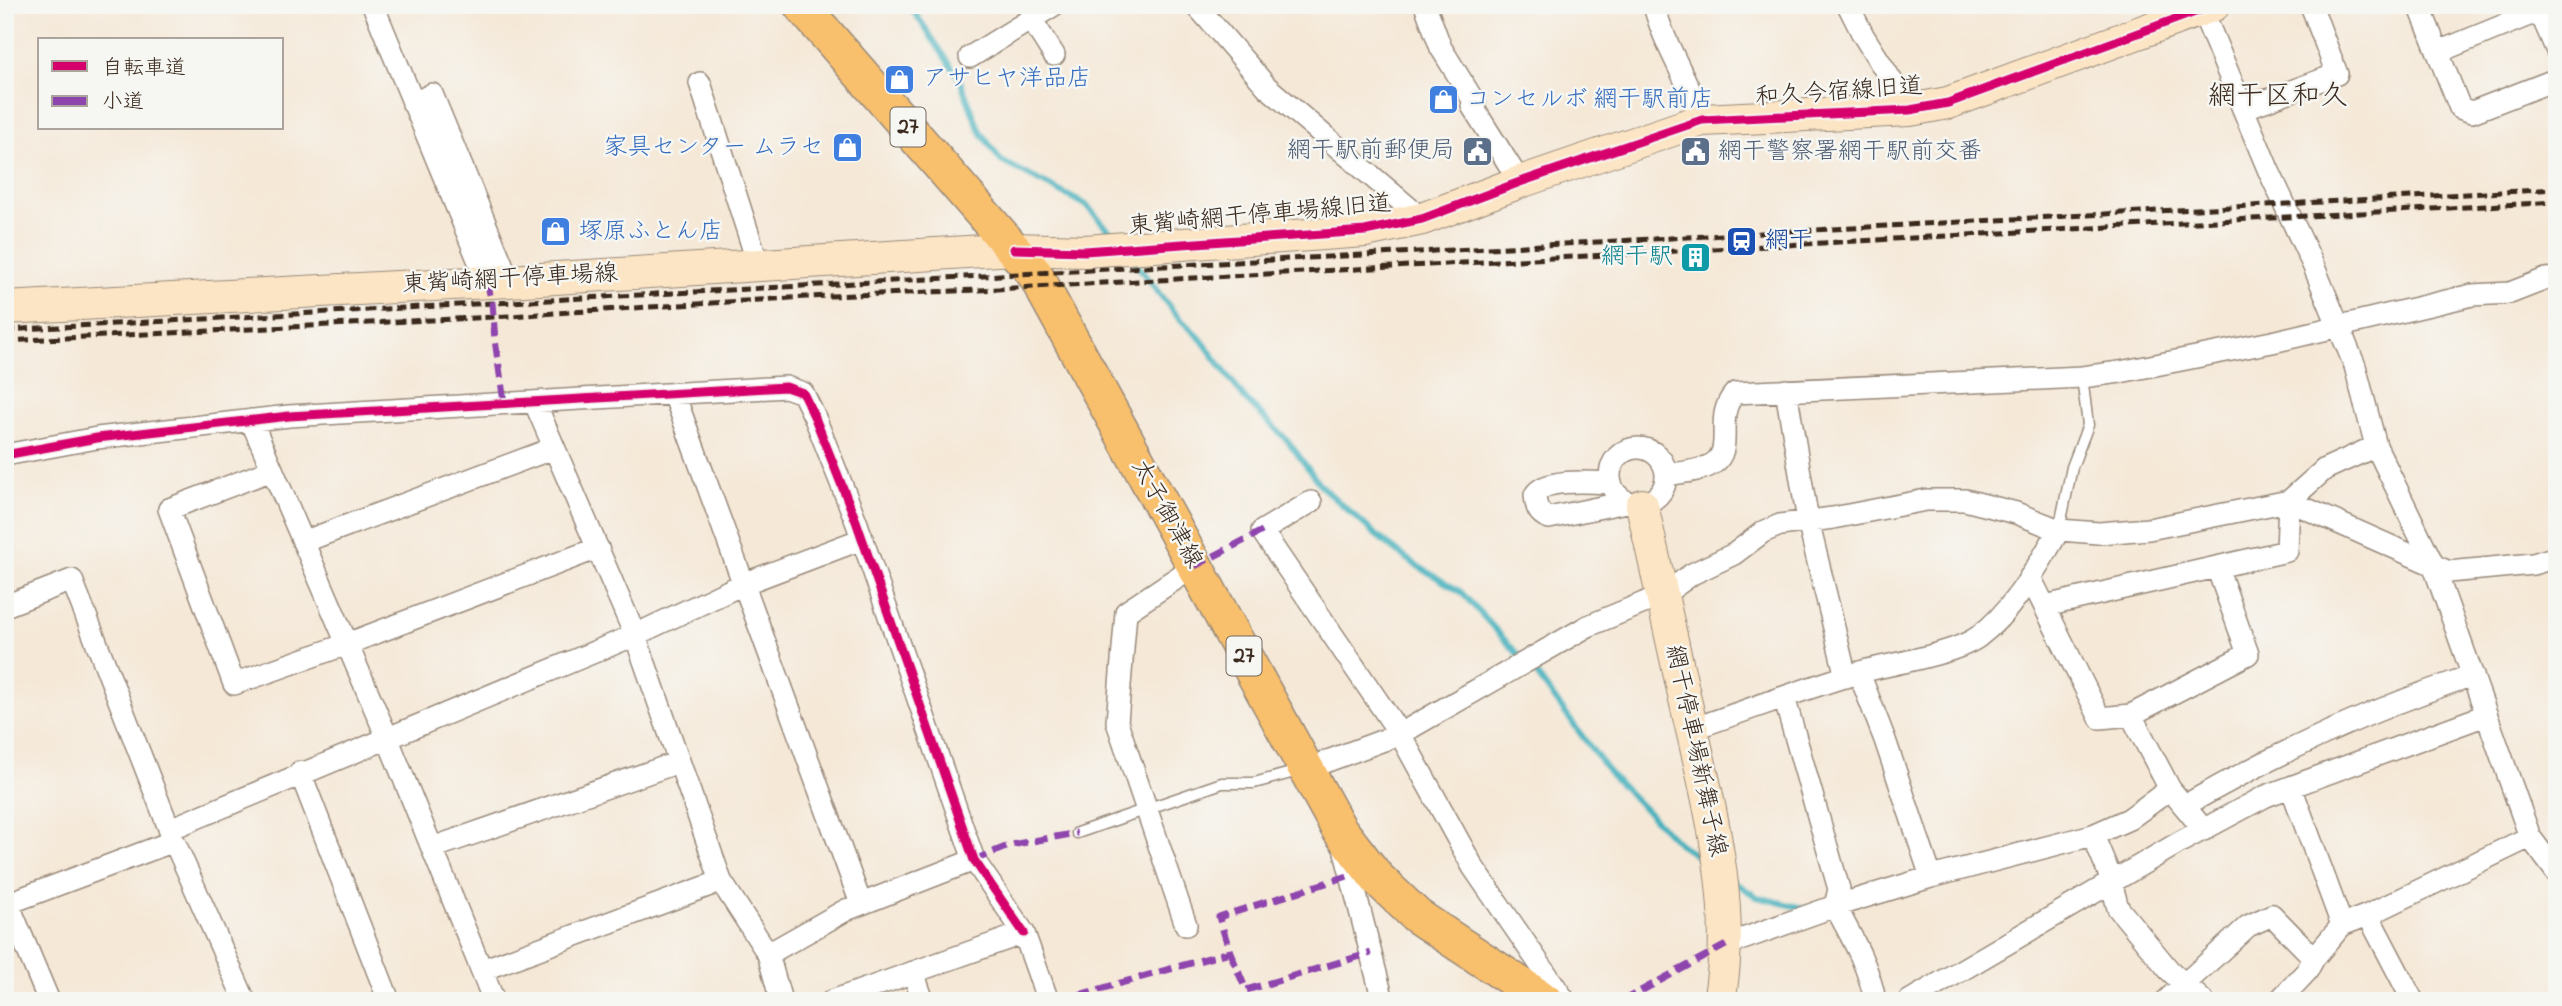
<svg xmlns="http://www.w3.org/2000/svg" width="2562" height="1006" viewBox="0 0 2562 1006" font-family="'Indie Flower','Klee One',sans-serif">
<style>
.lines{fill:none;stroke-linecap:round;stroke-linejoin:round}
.stream{stroke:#42b1bd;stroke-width:6}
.lane-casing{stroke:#98897a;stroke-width:13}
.street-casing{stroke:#98897a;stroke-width:24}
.secondary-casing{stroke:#98897a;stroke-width:34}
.primary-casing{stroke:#98897a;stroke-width:38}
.lane{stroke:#fff;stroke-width:10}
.street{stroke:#fff;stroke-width:21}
.secondary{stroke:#fce5c4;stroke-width:32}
.primary{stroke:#f8bf6c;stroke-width:35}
.rail{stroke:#3b2a1e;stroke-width:5;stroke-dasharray:10 5;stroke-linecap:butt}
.quiet{stroke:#8e44ad;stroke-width:7;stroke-dasharray:14 7;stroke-linecap:butt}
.cycleway-casing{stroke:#f6f6f2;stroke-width:13}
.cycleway{stroke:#d6006c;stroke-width:9}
.labels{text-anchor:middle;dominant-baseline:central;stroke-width:5;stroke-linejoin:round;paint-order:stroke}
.shield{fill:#f6f6f2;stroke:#73675e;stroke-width:2}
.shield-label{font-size:23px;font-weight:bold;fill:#3b2a1e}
.shop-label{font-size:24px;fill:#366cbe;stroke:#f6f6f2;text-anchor:start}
.street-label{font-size:24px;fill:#3b2a1e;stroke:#f6f6f2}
.service-label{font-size:24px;fill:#4e5e75;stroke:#f6f6f2;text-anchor:end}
.transit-label{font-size:24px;fill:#164399;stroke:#f6f6f2;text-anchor:start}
.culture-label{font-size:24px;fill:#0d838f;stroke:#f6f6f2;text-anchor:end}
.quarter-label{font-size:28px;fill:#3b2a1e;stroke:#f6f6f2}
</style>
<rect width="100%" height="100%" fill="#f6f6f2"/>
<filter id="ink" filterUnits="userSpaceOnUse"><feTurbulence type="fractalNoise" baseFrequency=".0143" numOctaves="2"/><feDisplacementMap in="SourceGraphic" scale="14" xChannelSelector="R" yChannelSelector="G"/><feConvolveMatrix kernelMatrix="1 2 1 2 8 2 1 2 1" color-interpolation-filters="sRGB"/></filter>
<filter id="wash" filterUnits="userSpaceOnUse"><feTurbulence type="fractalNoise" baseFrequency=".00686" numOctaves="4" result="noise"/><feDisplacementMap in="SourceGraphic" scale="28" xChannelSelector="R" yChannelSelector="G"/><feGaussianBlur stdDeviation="1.57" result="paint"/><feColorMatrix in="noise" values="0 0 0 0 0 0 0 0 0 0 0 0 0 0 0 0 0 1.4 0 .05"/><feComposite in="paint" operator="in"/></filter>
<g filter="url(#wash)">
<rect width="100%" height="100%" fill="#f5e8d7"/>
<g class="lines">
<path class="stream" d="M907,5L917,16L959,78L980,131L1001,161L1086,205L1117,239
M2551,5L2557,20
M1132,259L1176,315L1201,339L1245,399L1288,441L1321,486L1376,535L1411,562L1461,592L1537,675L1611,775L1679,844L1710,865
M1733,881L1757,897L1807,909"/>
</g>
</g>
<g filter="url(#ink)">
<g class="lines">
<defs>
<path id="lane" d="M2059,530L2072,467L2088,425L2082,377
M1077,833L1222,783H1254L1302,770"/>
<path id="street" d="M373,5L487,281
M1196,5L1267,87L1422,219
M1425,5L1441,48L1475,103L1472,106L1520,182
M1654,5C1664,46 1689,81 1702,120
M1848,5L1863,35L1910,110
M2200,5L2268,169L2314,267L2355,366L2376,446L2433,564L2530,837L2557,873
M2419,5L2460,108L2472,112L2557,79
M1031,19L1054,55
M2438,52L2529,15H2538L2544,21L2557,51
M970,57L1054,5
M700,83L758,264
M413,104L432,94L509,281
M2243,109L2337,74L2311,5
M1786,390L1808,521L1846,677
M674,394L861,904
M535,403L635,635L721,881L768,954L781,1001
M251,420L387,737L494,1001
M1610 476a28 28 0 1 1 56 0a28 28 0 1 1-56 0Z
M5,455L97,438L289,416L786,387L803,393L815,418L856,521L974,860L1024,933
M272,470L169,509L234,684L347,644L598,548
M1666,475C1681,472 1701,472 1714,463C1735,448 1713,417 1735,393L2082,377L2120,372L2272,342L2472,295L2510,293L2546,279L2557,278
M1610,483C1592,482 1544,478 1535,495C1536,507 1538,514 1549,518L1626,502
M1311,502L1262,531L1400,734L1473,867L1565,1001
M303,542L554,448
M2030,577L2100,718L2131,715L2170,789L2204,830
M5,606L72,580L174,841L245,1001
M2045,606L2287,551L2289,501L2449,572L2533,564L2557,557
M1859,673L1885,740L1931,877
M1784,697L1839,889L1835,906C1851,936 1869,966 1875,1001
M2131,715L2248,654L2217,567
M1692,729C1748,710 1803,689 1860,672C1890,664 1955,654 1978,637C2013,611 2037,567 2059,530
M1306,769L1400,734L1588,626L1663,595L1692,574L1734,554L1763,532L1780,525L1833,518L1926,500H1965L2016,513L2059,530L2099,533L2149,529L2289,501L2325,469L2376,446
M300,772L389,1001
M2291,787L2342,925
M2184,806C2276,753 2373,709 2473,675
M170,829L635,635L743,584L862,539
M2093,835L2108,871L2118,908L2169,970L2203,1001
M1343,844L1383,1001
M432,848L679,762
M5,896L49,1001
M9,903L174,841
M2368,915L2413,1001
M1186,925L1117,722L1126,612L1195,566
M1726,945L1835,906L1931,877L2093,835L2129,819L2170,789
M768,954L846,910L974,860
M482,970L721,881
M913,972L923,1001
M832,1001L1024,933L1048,1001
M1909,1001L2180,842L2266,796L2486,715
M2166,1001L2248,926L2272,915L2314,958
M2279,1001L2307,971L2314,958L2342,925L2368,915L2530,837"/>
<path id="secondary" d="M5,308L509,281L1014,249L1085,251L1365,231L1422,219L1520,182L1702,120L1910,110L1948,103L2214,5
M1642,505C1658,575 1673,647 1689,717C1710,808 1737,908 1719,1001"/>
<path id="primary" d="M801,5L1035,274L1339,829L1377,878L1417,916L1545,1001"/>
</defs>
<use href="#lane" class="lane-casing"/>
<use href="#street" class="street-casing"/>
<use href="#secondary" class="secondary-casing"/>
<use href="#primary" class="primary-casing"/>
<use href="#lane" class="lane"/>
<use href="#street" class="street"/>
<use href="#secondary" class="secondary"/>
<use href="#primary" class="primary"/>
<path class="rail" d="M5,330L2557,189
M5,341L493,317L806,297L979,290L2557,202"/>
<path class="quiet" d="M487,281L492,303L495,340L504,402
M1195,566L1262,531
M974,860L1011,845L1077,833
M1230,952L1246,990L1371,953
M1058,1001L1230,952L1219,917L1351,875
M1622,1001L1726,945"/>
<defs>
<path id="cycleway" d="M1014,249L1085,251L1365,231L1422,219L1520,182L1702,120L1910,110L1948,103L2214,5
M5,455L97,438L289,416L786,387L803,393L815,418L856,521L974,860L1024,933"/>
</defs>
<use href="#cycleway" class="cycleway-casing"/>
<use href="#cycleway" class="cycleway"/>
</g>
</g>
<defs>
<symbol id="shop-square" viewBox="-11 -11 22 22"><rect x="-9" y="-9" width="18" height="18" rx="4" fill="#3f7fe0" stroke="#f6f6f2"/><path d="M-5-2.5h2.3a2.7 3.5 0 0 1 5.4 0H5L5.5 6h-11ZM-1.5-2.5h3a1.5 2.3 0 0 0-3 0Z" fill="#fff"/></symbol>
<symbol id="civic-square" viewBox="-11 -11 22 22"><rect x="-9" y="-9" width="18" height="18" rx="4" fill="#5c6f8a" stroke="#f6f6f2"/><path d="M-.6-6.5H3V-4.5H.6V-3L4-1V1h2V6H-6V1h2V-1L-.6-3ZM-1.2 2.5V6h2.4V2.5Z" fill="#fff"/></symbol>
<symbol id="station-square" viewBox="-11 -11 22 22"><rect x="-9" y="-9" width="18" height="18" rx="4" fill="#1a4fb4" stroke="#f6f6f2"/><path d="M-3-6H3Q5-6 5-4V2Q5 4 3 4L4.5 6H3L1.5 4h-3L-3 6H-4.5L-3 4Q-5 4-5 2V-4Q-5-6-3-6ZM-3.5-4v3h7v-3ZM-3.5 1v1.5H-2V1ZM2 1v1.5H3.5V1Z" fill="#fff"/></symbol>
<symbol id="building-square" viewBox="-11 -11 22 22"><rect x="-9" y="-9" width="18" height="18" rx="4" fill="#0f9aa8" stroke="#f6f6f2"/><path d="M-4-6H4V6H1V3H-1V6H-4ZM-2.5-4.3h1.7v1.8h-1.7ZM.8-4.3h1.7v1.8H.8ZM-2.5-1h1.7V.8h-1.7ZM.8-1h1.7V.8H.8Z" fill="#fff"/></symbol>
</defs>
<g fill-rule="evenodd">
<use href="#shop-square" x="882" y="62" width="35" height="35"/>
<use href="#shop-square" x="1426" y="82" width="35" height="35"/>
<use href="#shop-square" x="830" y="130" width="35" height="35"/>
<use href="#civic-square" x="1460" y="134" width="35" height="35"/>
<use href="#civic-square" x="1678" y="134" width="35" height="35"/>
<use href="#shop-square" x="538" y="214" width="35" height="35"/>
<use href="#station-square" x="1724" y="224" width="35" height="35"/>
<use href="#building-square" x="1678" y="240" width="35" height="35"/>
</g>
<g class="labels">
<g class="shield">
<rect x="890.5" y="107.5" width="35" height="39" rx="5"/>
<rect x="1226.5" y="636.5" width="35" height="39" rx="5"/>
</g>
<g class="shield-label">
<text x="908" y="127">27</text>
<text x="1244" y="656">27</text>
</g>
<g class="shop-label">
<text x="923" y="79">アサヒヤ洋品店</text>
<text x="1466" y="100">コンセルボ 網干駅前店</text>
<text x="824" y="148" text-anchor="end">家具センター ムラセ</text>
<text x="579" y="232">塚原ふとん店</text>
</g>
<g class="street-label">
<text transform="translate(1839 93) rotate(-4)">和久今宿線旧道</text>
<text transform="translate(1260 216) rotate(-5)">東觜崎網干停車場線旧道</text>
<text transform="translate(510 280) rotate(-3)">東觜崎網干停車場線</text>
<text transform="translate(1166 514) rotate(61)">太子御津線</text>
<text transform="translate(1695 751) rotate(78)">網干停車場新舞子線</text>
</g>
<g class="service-label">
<text x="1455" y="151">網干駅前郵便局</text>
<text x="1718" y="152" text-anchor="start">網干警察署網干駅前交番</text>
</g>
<g class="transit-label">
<text x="1765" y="241">網干</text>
</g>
<g class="culture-label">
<text x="1673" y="257">網干駅</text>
</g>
<g class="quarter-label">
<text x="2278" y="97">網干区和久</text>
</g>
</g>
<rect width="2562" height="1006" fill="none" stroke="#f6f6f2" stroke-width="28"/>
<rect x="38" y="38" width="245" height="91" fill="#f6f6f2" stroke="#aba49d" stroke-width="2"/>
<rect x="52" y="61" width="35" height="10" fill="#d6006c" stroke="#aba49d" stroke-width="2"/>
<text x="102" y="74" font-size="21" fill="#3b2a1e">自転車道</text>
<rect x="52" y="96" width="35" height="10" fill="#8e44ad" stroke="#aba49d" stroke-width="2"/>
<text x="102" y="108" font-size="21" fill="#3b2a1e">小道</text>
</svg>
